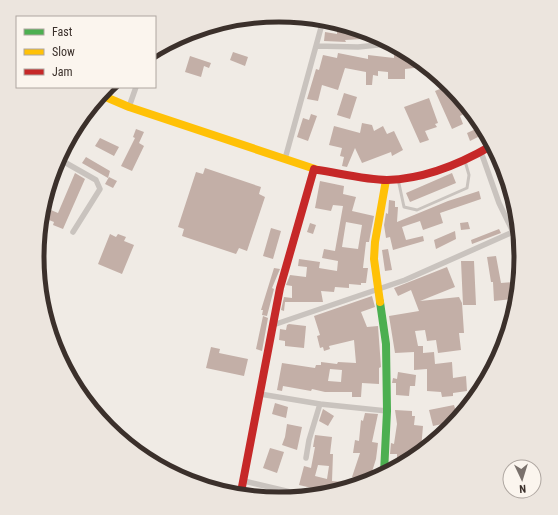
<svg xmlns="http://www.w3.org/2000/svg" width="558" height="515" viewBox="0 0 558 515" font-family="'Roboto Condensed',sans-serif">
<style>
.building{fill:#c3afa7;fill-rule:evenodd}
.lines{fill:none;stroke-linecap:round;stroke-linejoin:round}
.lane{stroke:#c9c3be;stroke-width:3}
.street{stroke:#c9c3be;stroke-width:5.5}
.fast{stroke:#4caf50;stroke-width:8}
.slow{stroke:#ffc107;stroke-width:8}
.jam{stroke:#c62828;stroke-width:8}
.rim{fill:none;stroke:#3b302b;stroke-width:5}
</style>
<rect width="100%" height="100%" fill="#f0ebe5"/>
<path class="building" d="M337,27L345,28V31H358L372,34L379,38L345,40L346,42L324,41L325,32L337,34Z
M233,52L248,57L245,66L230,60Z
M338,53L368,59V55L394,58V54L402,53L423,67L405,69V79H388V72L378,71V76L373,75L372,85H366V72L345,68L338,90L322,85L318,101L307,99L316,69L319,70L323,55L337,58Z
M190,56L211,63L209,68L204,66L201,77L185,72Z
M447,86L452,99L457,96L468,112L460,116L463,124L452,129L435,91Z
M344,93L357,97L350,119L337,115Z
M429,98L438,123L435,124L437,127L425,131L429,140L420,143L404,107Z
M311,114L317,116L308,141L297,137L303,118L309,120Z
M362,123L372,125L374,131L383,126L387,134L394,131L403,150L392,156L391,152L362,163L355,148L347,167L342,166L344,157L340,156L342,148L329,145L334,126L360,133Z
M478,128L482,133L479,134L480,136L470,141L467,133Z
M136,129L144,132L139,143L144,146L132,171L121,166L135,138L133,137Z
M100,138L119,147L114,156L95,146Z
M86,157L110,171L108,178L82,163Z
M205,168L261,187L259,194L265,197L247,251L239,248L236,254L182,236L184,229L178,227L196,172L203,174Z
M75,173L85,179L63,229L53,225L54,222L44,218L46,208L58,213Z
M452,173L456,183L410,202L406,193Z
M109,177L117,181L113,188L105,184Z
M320,181L344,186L343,194L356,197L352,211L374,216L369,242H366L363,268H368L366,283H361V285L349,284V288L335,287L334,292L321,291L323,302H285L284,311L281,310L284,297L292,298V286L286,285L290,275L306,277L307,267L298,266L299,259L320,262L319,268L337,271L338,261L322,258L324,249L335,251L343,206L333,205L331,211L315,208ZM346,222L362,225L358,249L342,247Z
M479,191L481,199L440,213L443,223L423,230L420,221L402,227L406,240L423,236L424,241L393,250L390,237L386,238L384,225L386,213L388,214L389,200L395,201V207H398L397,222L448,201Z
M468,222L470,229L461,230L460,223Z
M310,223L316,225L313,234L307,232Z
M271,228L281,231L273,259L263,256Z
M499,229L501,233L472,244L471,240Z
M455,231L456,239L436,249L434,240Z
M110,234L116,237L118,234L126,237L124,241L134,245L122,274L98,264Z
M388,249L392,270L385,271L382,250Z
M496,256L501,283L514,282L513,299L494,301L493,282H491L487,257Z
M461,261H474L476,305H463Z
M447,267L455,287L420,301L459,297L462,303L464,333H459L461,350L438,353L436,340L427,341L425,330L415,331L418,346H423V353L434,352L435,364L452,362L453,378L466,376L467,391L453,393V396L442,397L441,392L427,391V369L414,370V352L395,353L389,316L419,311L411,290L398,296L394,288Z
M274,268L280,269L272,288L274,289L267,316L262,315L263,310H261Z
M372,296L375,307L361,312L367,327L378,326L381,367L379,368V384L362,383L361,397H352V392H325L312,389L311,391L283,386L282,391L277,390L282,363L315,368L316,365H321V362L337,364L338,362L356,363L354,340L329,346L330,349L324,351L323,347L320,348L317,336L320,335L314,316ZM330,369L342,370L341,382L328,381Z
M263,316L268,318L262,351L256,349Z
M289,324L306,326L304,348L285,346V341L279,340L280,329L286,330L287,325Z
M211,347L220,349L219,353L248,359L244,376L206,368Z
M398,372L416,375L415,386H410L409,396L396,395V383H392L393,378L397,379Z
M275,403L288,407L286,418L272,414Z
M454,405L458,418L456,421L433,426L429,410Z
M323,409L334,416L328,426L319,421Z
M395,410L412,411V416H415L414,425L423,426L421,449L397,465V454H390L391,443L394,444L397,424Z
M365,413L378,414L372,442L378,443L376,459L370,478L375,479L358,484L359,480L352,477L360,453H353L355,440L359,441L361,420L363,421Z
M287,424L302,427L297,450L282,445L285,437Z
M315,435L332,437L330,454H333L332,481L343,482V487L325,491L299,485L304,466L311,468L315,447H313ZM318,465L329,466L327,479L315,476Z
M270,448L284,452L277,473L263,468Z"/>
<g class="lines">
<path class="lane" d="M398,179L404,207L417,210L467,188L469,175L465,161"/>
<path class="street" d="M316,46L358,47L388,44
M129,107L136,87
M481,152L499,203L513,232L521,259
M59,159L96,180L100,189L73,232
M285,159L322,24
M273,325L405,280L513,232
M260,394L320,404L387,411
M306,458L309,440L320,404
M244,481L303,495"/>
<path class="fast" d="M380,302L386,344L387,411L384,473"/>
<path class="slow" d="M101,95L129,107L318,170
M380,302L374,259L375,242L386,180"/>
<path class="jam" d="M318,170C338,173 367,180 387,180C424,179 460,164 491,146
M241,492L280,288L314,169"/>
</g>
<path d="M0 0H558V515H0ZM44 257a235 235 0 1 1 470 0a235 235 0 1 1-470 0Z" fill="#ece5de" fill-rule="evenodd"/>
<path class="rim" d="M44 257a235 235 0 1 1 470 0a235 235 0 1 1-470 0Z"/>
<rect x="16" y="16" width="140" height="72" fill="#fbf5ee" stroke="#aea6a0"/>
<rect x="24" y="29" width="20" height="6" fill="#4caf50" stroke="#aea6a0"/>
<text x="52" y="36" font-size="12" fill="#3b302b">Fast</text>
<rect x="24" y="49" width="20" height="6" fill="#ffc107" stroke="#aea6a0"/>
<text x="52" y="56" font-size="12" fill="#3b302b">Slow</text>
<rect x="24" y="69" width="20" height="6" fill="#c62828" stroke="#aea6a0"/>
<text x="52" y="76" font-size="12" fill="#3b302b">Jam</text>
<g transform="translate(522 479) rotate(176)"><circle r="19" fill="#fbf5ee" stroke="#aea6a0"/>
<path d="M0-3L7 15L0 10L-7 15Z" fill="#7a716c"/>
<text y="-6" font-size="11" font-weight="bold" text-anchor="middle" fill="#3b302b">N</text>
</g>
</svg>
